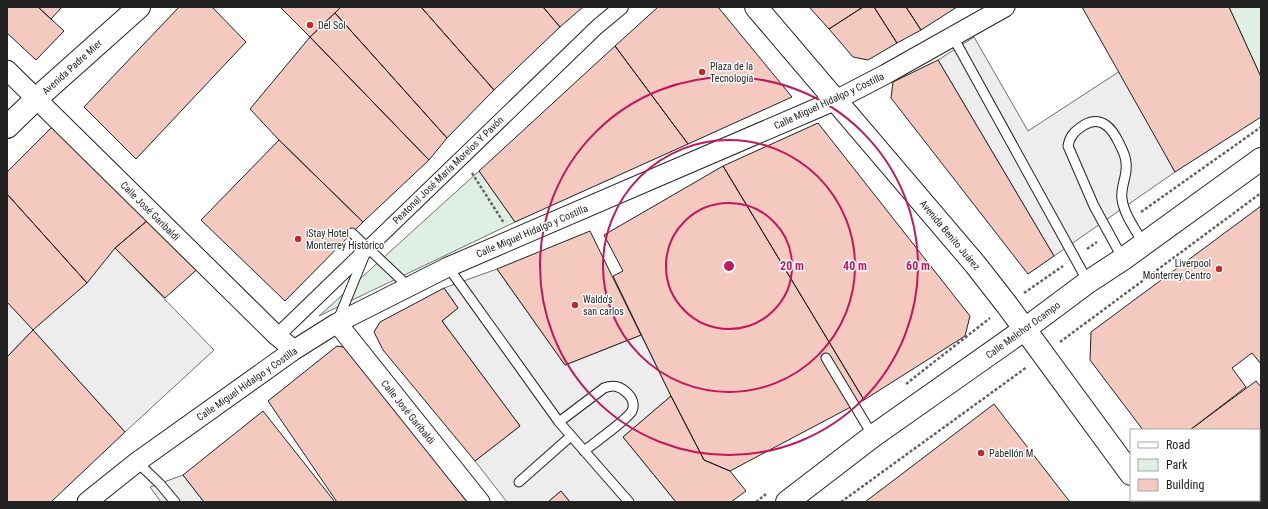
<svg xmlns="http://www.w3.org/2000/svg" width="1268" height="509" viewBox="0 0 1268 509" font-family="'Roboto Condensed',sans-serif">
<style>
.green{fill:#e0efe3;stroke:#6f6f6f}
.parking{fill:#ededed;stroke:#6f6f6f}
.building{fill:#f3c9c0;stroke:#222}
.lines{fill:none;stroke-linecap:round;stroke-linejoin:round}
.service-casing{stroke:#222;stroke-width:11}
.pedestrian-casing{stroke:#222;stroke-width:16}
.minor-casing{stroke:#222;stroke-width:21}
.tertiary-casing{stroke:#222;stroke-width:24}
.primary-casing{stroke:#222;stroke-width:24}
.path{stroke:#646464;stroke-width:2.5;stroke-dasharray:3 2;stroke-linecap:butt}
.service{stroke:#fff;stroke-width:9}
.pedestrian{stroke:#fff;stroke-width:14}
.minor{stroke:#fff;stroke-width:19}
.tertiary{stroke:#fff;stroke-width:22}
.primary{stroke:#fff;stroke-width:22}
.ring{fill:none;stroke:#c2185b;stroke-width:2}
.poi-dot{fill:#c62828;stroke:#fff;stroke-width:1.5}
.labels{text-anchor:middle;dominant-baseline:central;stroke-width:3;stroke-linejoin:round;paint-order:stroke}
.poi-label{font-size:10px;fill:#222;stroke:#fff;text-anchor:start}
.street-label{font-size:10px;fill:#222;stroke:#fff}
.centre{fill:#c2185b;stroke:#fff;stroke-width:2}
.ring-label{font-size:12px;text-anchor:middle;font-weight:bold;fill:#c2185b;stroke:#fff;stroke-width:3;stroke-linejoin:round;paint-order:stroke}
</style>
<rect width="100%" height="100%" fill="#fff"/>
<path class="green" d="M1229,7H1261V77Z
M479,171L515,222L319,316Z"/>
<path class="parking" d="M974,37L1028,131L1120,71L1175,172L1054,256L938,60Z
M115,248L214,350L125,432L33,330L7,357V302Z
M497,269L565,365L641,335L671,396L623,437L676,502H570L561,491L548,502H507L475,461L520,426L442,321L458,308L444,288Z
M183,475L204,502H161L150,487Z"/>
<path class="building" d="M7,7H38L64,31L36,60L7,33Z
M38,7H62L51,19Z
M179,7H212L246,42L136,159L84,107Z
M280,7H341L310,37Z
M341,7H421L494,90L447,138L335,13Z
M421,7H543L560,27L494,90Z
M543,7H583L560,27Z
M658,7H718L792,97L688,144L615,46Z
M809,7H863L829,29Z
M863,7H874L897,43L868,60L853,57L829,29Z
M874,7H906L921,30L897,43Z
M906,7H957L921,30Z
M1082,7H1229L1261,77V117L1175,172Z
M335,13L447,138L429,160L310,37Z
M310,37L429,160L363,222L279,140L250,109Z
M615,46L688,144L515,222L479,171Z
M938,60L1054,256L1028,274L891,98L893,82Z
M818,123L970,316L965,336L864,400L723,166Z
M52,127L148,220L115,248L87,283L7,194V172Z
M279,140L363,222L285,301L201,220Z
M723,166L864,400L730,471L704,460L671,396L613,276L623,271L604,235Z
M7,194L87,283L33,330L7,302Z
M1261,206V364L1252,353L1232,368L1246,387L1190,430H1143L1090,360L1091,332Z
M148,220L202,265L165,298L115,248Z
M590,231L641,335L565,365L497,269Z
M444,288L458,308L442,321L520,426L475,461L383,350L374,332L380,322Z
M33,330L125,432L51,502H7V357Z
M337,346L350,348L467,502H337L268,401Z
M1256,381L1261,387V502H1197L1195,500H1259V430H1190Z
M671,396L704,460L730,471L746,491L731,502H676L623,437Z
M994,404L1070,502H865Z
M263,411L335,502H204L183,475Z
M561,491L570,502H548Z"/>
<g class="lines">
<defs>
<path id="service" d="M953,37L1088,282
M352,233L409,287
M1123,259L1094,206L1068,146C1070,135 1075,131 1084,125C1101,115 1112,128 1119,143C1122,149 1126,156 1126,163C1128,175 1120,187 1122,199C1124,215 1136,230 1143,243
M448,267L559,422L629,502
M338,320L365,254
M826,358L873,436
M559,422L604,388C612,385 619,385 626,392C632,397 635,404 632,411C627,420 594,443 584,451
M137,462L160,484L175,502
M519,482L571,436"/>
<path id="pedestrian" d="M277,336L597,27L621,7"/>
<path id="minor" d="M7,70L277,336L294,350
M337,323L480,502
M87,502L137,462L294,350L337,323L448,267L836,100L886,74L1005,7"/>
<path id="tertiary" d="M7,127L36,99L139,7
M787,502L873,436L1025,329L1088,282L1123,259L1261,159"/>
<path id="primary" d="M756,7L975,264L1007,305L1131,474
M1150,500L1151,502"/>
</defs>
<use href="#service" class="service-casing"/>
<use href="#pedestrian" class="pedestrian-casing"/>
<use href="#minor" class="minor-casing"/>
<use href="#tertiary" class="tertiary-casing"/>
<use href="#primary" class="primary-casing"/>
<path class="path" d="M472,173L504,223
M1141,212L1261,127
M1087,249L1097,242
M1024,293L1063,266
M1060,342L1261,193
M906,384L990,318
M756,502L766,494
M841,502L1027,367"/>
<use href="#service" class="service"/>
<use href="#pedestrian" class="pedestrian"/>
<use href="#minor" class="minor"/>
<use href="#tertiary" class="tertiary"/>
<use href="#primary" class="primary"/>
</g>
<g class="ring">
<circle cx="729" cy="266" r="63"/>
<circle cx="729" cy="266" r="126"/>
<circle cx="729" cy="266" r="189"/>
</g>
<g class="poi-dot">
<circle cx="310" cy="25" r="4"/>
<circle cx="702" cy="72" r="4"/>
<circle cx="298" cy="239" r="4"/>
<circle cx="1219" cy="269" r="4"/>
<circle cx="575" cy="305" r="4"/>
<circle cx="981" cy="453" r="4"/>
</g>
<g class="labels">
<g class="poi-label">
<text x="318" y="25">Del Sol</text>
<text x="710" y="66">Plaza de la<tspan x="710" dy="12">Tecnología</tspan></text>
<text x="306" y="233">iStay Hotel<tspan x="306" dy="12">Monterrey Histórico</tspan></text>
<text x="1211" y="263" text-anchor="end">Liverpool<tspan x="1211" dy="12">Monterrey Centro</tspan></text>
<text x="583" y="299">Waldo's<tspan x="583" dy="12">san carlos</tspan></text>
<text x="989" y="453">Pabellón M</text>
</g>
<g class="street-label">
<text transform="translate(72 67) rotate(-42)">Avenida Padre Mier</text>
<text transform="translate(829 101) rotate(-25)">Calle Miguel Hidalgo y Costilla</text>
<text transform="translate(448 170) rotate(-44)">Peatonal José María Morelos Y Pavón</text>
<text transform="translate(150 211) rotate(45)">Calle José Garibaldi</text>
<text transform="translate(532 231) rotate(-23)">Calle Miguel Hidalgo y Costilla</text>
<text transform="translate(950 235) rotate(50)">Avenida Benito Juárez</text>
<text transform="translate(1023 330) rotate(-36)">Calle Melchor Ocampo</text>
<text transform="translate(247 384) rotate(-35)">Calle Miguel Hidalgo y Costilla</text>
<text transform="translate(408 412) rotate(51)">Calle José Garibaldi</text>
</g>
</g>
<circle cx="729" cy="266" r="6" class="centre"/>
<g class="ring-label">
<text x="792" y="270">20 m</text>
<text x="855" y="270">40 m</text>
<text x="918" y="270">60 m</text>
</g>
<rect width="1268" height="509" fill="none" stroke="#222222" stroke-width="16"/>
<rect x="1130" y="429" width="130" height="72" fill="#ffffff" stroke="#a7a7a7"/>
<rect x="1138" y="442" width="20" height="6" fill="#ffffff" stroke="#a7a7a7"/>
<text x="1166" y="449" font-size="12" fill="#222222">Road</text>
<rect x="1138" y="459" width="20" height="12" fill="#e0efe3" stroke="#a7a7a7"/>
<text x="1166" y="469" font-size="12" fill="#222222">Park</text>
<rect x="1138" y="479" width="20" height="12" fill="#f3c9c0" stroke="#a7a7a7"/>
<text x="1166" y="489" font-size="12" fill="#222222">Building</text>
</svg>
